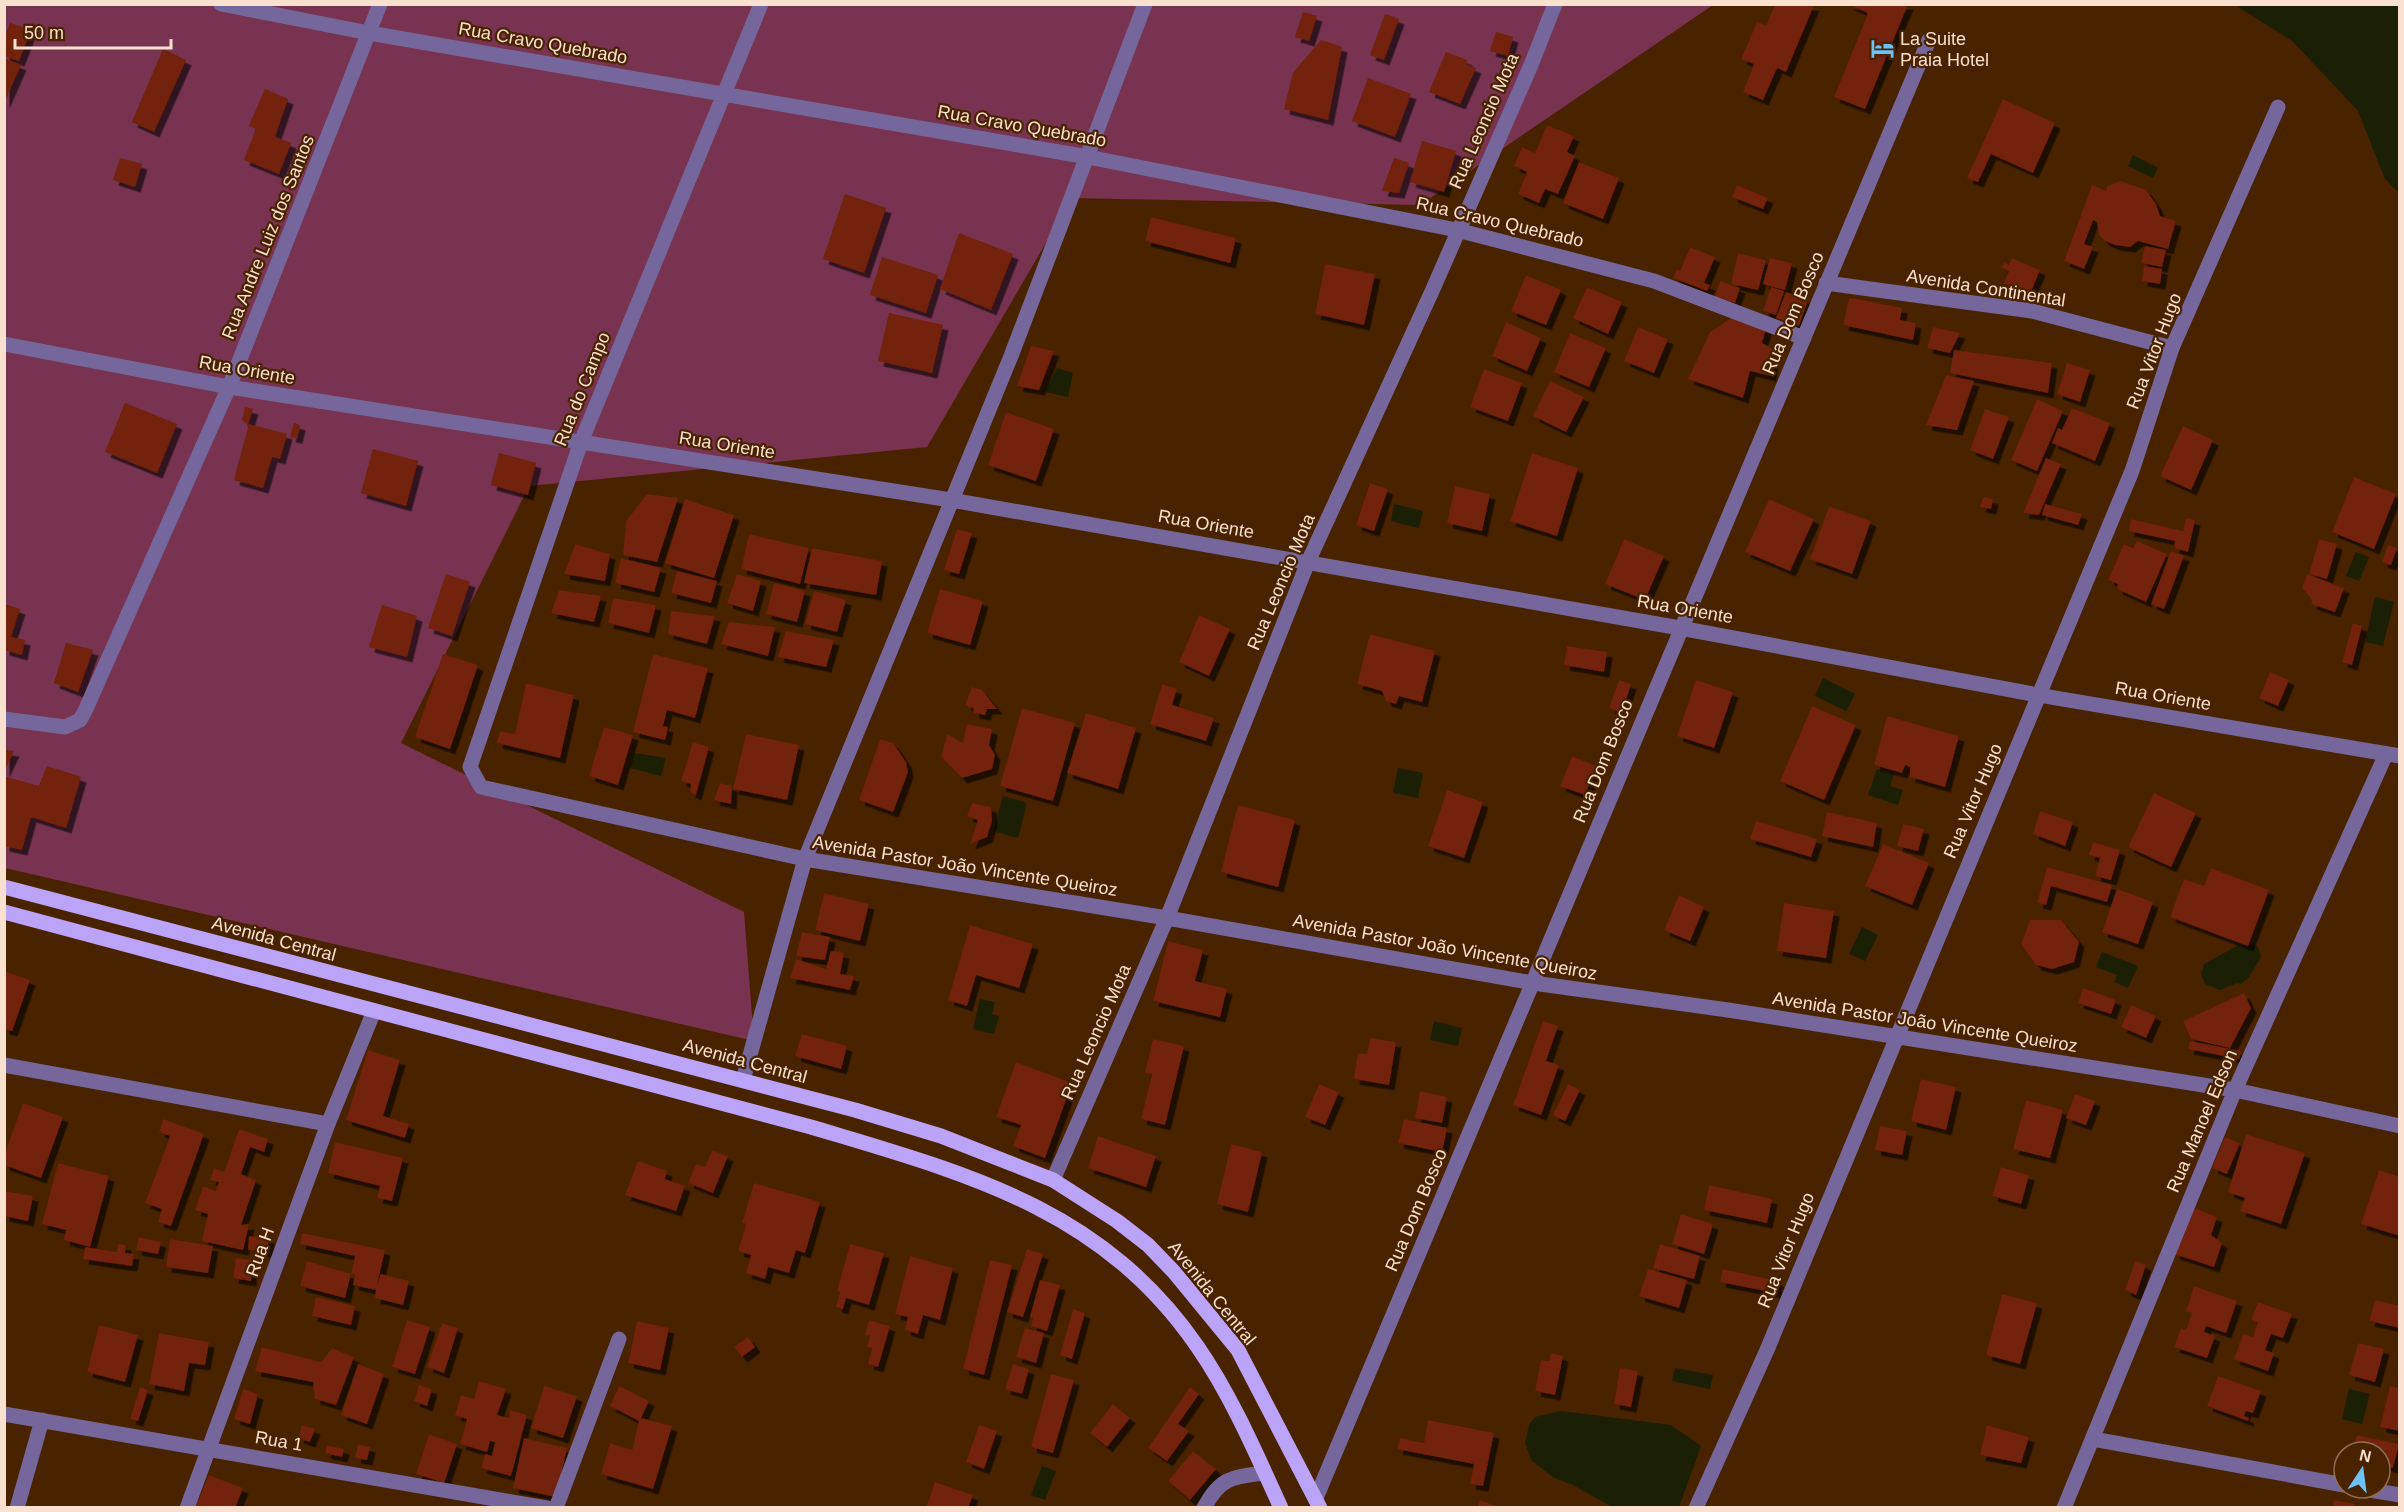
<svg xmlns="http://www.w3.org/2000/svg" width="2404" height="1512" viewBox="0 0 2404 1512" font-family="Arial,sans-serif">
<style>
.green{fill:#783350}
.water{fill:#1b1f03}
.pier{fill:#492200}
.building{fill:#722007;filter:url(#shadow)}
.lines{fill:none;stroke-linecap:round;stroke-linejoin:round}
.minor{stroke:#75679b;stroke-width:15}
.major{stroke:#bba3f8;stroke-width:15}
.labels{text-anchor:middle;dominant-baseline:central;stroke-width:4.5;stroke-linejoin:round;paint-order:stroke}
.poi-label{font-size:18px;fill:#fae0cf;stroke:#492200;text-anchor:start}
.street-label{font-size:18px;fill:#fae0cf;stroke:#492200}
</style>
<defs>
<filter id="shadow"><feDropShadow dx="5.5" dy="5.5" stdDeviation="0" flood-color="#0009"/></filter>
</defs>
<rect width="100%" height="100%" fill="#492200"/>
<path class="green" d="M5,5H1713L1420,205L1072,198L927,447L529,486L401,743L744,912L754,1041L5,868Z"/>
<path class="water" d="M2235,5H2399V193L2385,179L2358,111L2292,41Z
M2133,155L2158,168L2153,178L2128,166Z
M1057,368L1073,373L1068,397L1045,392Z
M1394,504L1423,511L1419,528L1391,521Z
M2356,552L2369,557L2359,581L2346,576Z
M2375,597L2394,602L2383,646L2365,642Z
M1823,678L1855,694L1846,711L1815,696Z
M634,753L666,758L661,776L630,768Z
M1398,768L1423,773L1418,798L1393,793Z
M1877,769L1894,774L1890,786L1903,790L1898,805L1868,795Z
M1003,796L1027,803L1018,838L993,831Z
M1862,927L1878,935L1865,961L1849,954Z
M2250,945L2258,947L2261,957L2249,977L2241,984L2237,983L2220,990L2205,984L2201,974L2204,964L2237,946Z
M2102,952L2138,966L2128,988L2114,982L2117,975L2096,967Z
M980,999L995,1002L992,1014L999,1016L994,1034L973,1029Z
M1434,1021L1462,1028L1458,1046L1430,1040Z
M1675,1368L1713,1375L1710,1389L1672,1381Z
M2349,1389L2370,1394L2362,1424L2342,1419Z
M1561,1411L1671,1425L1701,1446L1679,1507H1612L1573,1485L1554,1478L1531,1460L1525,1443L1529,1425L1535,1417Z
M1042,1466L1056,1471L1045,1500L1031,1495Z"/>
<path class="pier" d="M2232,4L2292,41L2358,111L2355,112L2290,43Z"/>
<path class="building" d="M1847,4H1908L1865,109L1834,97L1868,13Z
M1775,5H1814L1786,72L1777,68L1763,100L1743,92L1754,64L1741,59L1757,22L1766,25Z
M1303,12L1317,16L1309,41L1295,37Z
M1385,14L1399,19L1384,60L1370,55Z
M10,23L31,30L19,61L4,56V40Z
M1496,32L1513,37L1508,56L1490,51Z
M1321,40L1342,47L1328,120L1284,109L1293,73Z
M163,49L186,60L154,132L132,122Z
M1446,52L1467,60L1466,64L1476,68L1460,104L1429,92Z
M4,58L21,65L4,103Z
M1368,78L1411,94L1395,137L1352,121Z
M265,89L288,99L275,137L291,143L279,174L244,160L256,129L249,126Z
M2003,99L2055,123L2033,173L1991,154L1978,182L1967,178Z
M1547,125L1574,136L1567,152L1575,156L1558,194L1545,189L1539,203L1518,194L1527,172L1514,166L1522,147L1535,153Z
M1422,141L1456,151L1444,192L1410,182Z
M120,158L142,164L135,187L113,180Z
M1394,158L1409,163L1399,193L1382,191Z
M1579,162L1619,178L1603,219L1563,203Z
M2121,181L2146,190L2156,204L2160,216L2176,221L2168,249L2138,241L2130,247L2115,245L2105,241L2099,235L2097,222L2093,220L2084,244L2093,247L2084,269L2064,261L2092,185L2106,191L2107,186Z
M1737,185L1768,198L1763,209L1732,197Z
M845,194L886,208L864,273L823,259Z
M1151,217L1236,238L1230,263L1145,241Z
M959,233L1013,254L991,310L940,289Z
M2145,246L2166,250L2162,267L2141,263Z
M1690,247L1715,257L1704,283L1710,285L1707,291L1673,278L1677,269L1680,271Z
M1738,253L1766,260L1758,290L1731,284Z
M882,257L938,275L926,313L870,295Z
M1770,258L1792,263L1785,290L1763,284Z
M2012,258L2040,270L2030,294L2004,283L2009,271L2002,268L2004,262L2009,265Z
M1325,264L1375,274L1364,325L1315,314Z
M2144,266L2162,269L2160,284L2142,281Z
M1526,275L1561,290L1546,325L1511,311Z
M1720,281L1740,288L1735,303L1715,297Z
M1587,287L1622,302L1608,334L1573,318Z
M1771,287L1784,291L1776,315L1763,311Z
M1786,292L1808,300L1799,326L1776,318Z
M1852,298L1902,308L1900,320L1916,323L1913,340L1843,325L1849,299Z
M889,313L943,325L932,373L878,361Z
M1734,316L1766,329L1762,343L1774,350L1771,376L1750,371L1743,398L1688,379L1710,332Z
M1506,322L1541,338L1527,371L1492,356Z
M1638,327L1668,339L1654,373L1624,361Z
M1933,327L1960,333L1950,353L1927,348Z
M1570,333L1606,348L1589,387L1554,372Z
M1031,346L1054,351L1039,390L1017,386Z
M1954,350L2052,363L2048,393L1950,373Z
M2067,363L2090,370L2080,402L2057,394Z
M1484,369L1522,383L1508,421L1470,407Z
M1946,375L1974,381L1957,430L1926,425Z
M1550,381L1584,397L1566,432L1533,416Z
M2037,399L2063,411L2037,471L2011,460Z
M125,403L177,424L157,473L105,452Z
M245,407L253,409L248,425L242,420Z
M2072,408L2110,423L2095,461L2052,443L2058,428L2062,430Z
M1985,409L2009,417L1993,459L1970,450Z
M1006,412L1054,429L1036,481L988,465Z
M294,423L300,425L297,438L290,437Z
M249,424L287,434L280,459L272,457L263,488L234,480Z
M2183,426L2213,440L2191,490L2160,476Z
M373,449L418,461L406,506L361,493Z
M499,453L536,463L528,495L491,485Z
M1532,453L1578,468L1557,536L1510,521Z
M2046,458L2061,464L2039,515L2023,513Z
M2354,477L2396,494L2374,549L2332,532Z
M1370,483L1388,489L1374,531L1356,525Z
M1455,486L1490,494L1482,531L1447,523Z
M647,494L678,498L657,562L623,555L626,521Z
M1983,497L1993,499L1991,509L1980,507Z
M685,499L734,515L714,578L665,563Z
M1769,499L1814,519L1790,571L1745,552Z
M2045,504L2082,514L2078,525L2042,515Z
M1829,506L1871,521L1852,574L1810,559Z
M2186,518L2195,520L2188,552L2174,548L2175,541L2129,531L2131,519L2183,531Z
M957,529L972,533L959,574L944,570Z
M749,534L809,548L800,584L741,569Z
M1624,539L1664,556L1645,600L1605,584Z
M2319,539L2337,544L2327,579L2309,574Z
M2137,541L2167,554L2146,602L2117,589L2118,584L2108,580L2124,544L2133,548Z
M575,544L610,554L605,581L564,574Z
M2388,545L2397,548L2391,565L2382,562Z
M812,548L882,561L876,595L804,583Z
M2171,551L2184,556L2164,609L2151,604Z
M621,558L661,568L654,592L615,583Z
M677,571L717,581L711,603L671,593Z
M446,574L470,582L452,636L428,628Z
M737,574L761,581L753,611L727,603Z
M2307,574L2344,588L2335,612L2311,604L2312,600L2302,588Z
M774,583L805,591L797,622L766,614Z
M940,589L983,601L970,645L927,633Z
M559,590L601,596L594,622L551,613Z
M814,591L846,600L837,632L805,624Z
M613,598L656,605L649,633L608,623Z
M4,604L20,609L11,637L25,640L22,655L4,650Z
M382,605L417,616L407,657L369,647Z
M671,611L715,616L707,644L668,634Z
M1199,615L1230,629L1209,676L1179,662Z
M729,622L775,627L768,656L721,644Z
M2353,623L2362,626L2352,665L2342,662Z
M786,631L834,640L826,667L778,657Z
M1370,634L1435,651L1422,702L1399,696L1396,704L1386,701L1382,691L1357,684Z
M66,643L93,650L78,692L54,683Z
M1567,646L1607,652L1604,672L1564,665Z
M443,654L478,665L450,749L415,737Z
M653,654L708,668L695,718L667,710L663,726L668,727L665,740L633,732Z
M2270,672L2289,680L2278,706L2259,698Z
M1619,680L1631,684L1622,713L1609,708Z
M1696,680L1733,692L1714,748L1677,736Z
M526,683L574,695L560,758L497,743L500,731L515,734Z
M1162,684L1177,689L1172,705L1214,718L1206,741L1150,724Z
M972,687L982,690L997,709H987L985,715L974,713L973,708L965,705Z
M1812,706L1856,725L1824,800L1780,781Z
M1022,708L1075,723L1053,801L1000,786Z
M1086,713L1136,728L1118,789L1067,773Z
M1887,716L1959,736L1945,787L1910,777V767L1905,765L1902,773L1874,765Z
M967,724L992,729L989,745L995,755L992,769L962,778L941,757L947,734L963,743Z
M604,727L633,735L618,785L589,776Z
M746,734L799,745L787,800L733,789Z
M880,739L893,743L906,762L908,772L893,812L859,800Z
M693,742L709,747L696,795L690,792L691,784L681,781Z
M4,750L14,751L4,772Z
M1572,756L1596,766L1585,795L1560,786Z
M47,766L81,777L66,828L31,817L22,850L4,846L6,777L39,786Z
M720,783L732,786L731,804L714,800Z
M1447,790L1483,802L1464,858L1428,846Z
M2154,793L2196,813L2171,867L2128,847Z
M972,803L991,807L992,821L987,837L970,844L978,820L967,816Z
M1238,805L1295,820L1278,887L1221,872Z
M2040,811L2073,822L2065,846L2033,834Z
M1827,812L1877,823L1873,847L1822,836Z
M1756,821L1817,839L1811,857L1750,839Z
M1903,824L1924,829L1918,851L1897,846Z
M2093,842L2120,850L2111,880L2095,876L2100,858L2089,855Z
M1883,844L1929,863L1912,905L1865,886Z
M2047,867L2112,885L2107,902L2051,886L2046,905L2037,903Z
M2211,868L2269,890L2248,946L2170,917L2184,879L2204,886Z
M2117,889L2153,902L2138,944L2102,932Z
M824,893L869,904L860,941L815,930Z
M1679,895L1704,907L1690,941L1664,930Z
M1784,903L1834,911L1826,958L1777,951Z
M2030,920H2061L2079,942L2074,962L2052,969L2036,965L2021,944Z
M970,925L1033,944L1019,988L976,975L967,1006L948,1000Z
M802,932L830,937L825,960L796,956Z
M1168,941L1203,950L1195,981L1227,989L1220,1017L1153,1001Z
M831,951L844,953L840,974L854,976L850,990L790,978L796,959L826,969Z
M4,971L30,980L12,1031L4,1029Z
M2083,988L2116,1000L2111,1014L2078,1003Z
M2244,993L2251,1008L2230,1048L2191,1039L2183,1021Z
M2131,1005L2156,1016L2146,1038L2121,1027Z
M1543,1021L1558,1026L1546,1061L1559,1065L1541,1115L1513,1105Z
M802,1034L847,1046L841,1069L795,1056Z
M1370,1038L1396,1042L1389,1085L1354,1079L1358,1053L1367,1054Z
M1153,1039L1184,1046L1165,1125L1141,1119L1152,1074L1145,1073Z
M2190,1041L2241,1051L2239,1059L2188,1049Z
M368,1050L400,1060L383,1116L409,1124L405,1138L346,1120Z
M1016,1062L1072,1083L1045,1158L1013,1146L1021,1125L996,1117Z
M1921,1079L1956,1087L1946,1130L1911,1121Z
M1319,1084L1339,1092L1325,1125L1305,1117Z
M1568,1084L1580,1090L1565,1121L1553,1115Z
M1420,1091L1447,1097L1442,1123L1415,1118Z
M2075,1094L2095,1101L2086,1125L2066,1118Z
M2026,1100L2063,1110L2050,1158L2013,1149Z
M23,1103L63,1117L41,1178L4,1165V1155Z
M163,1119L204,1134L171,1226L158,1222L162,1209L145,1203L170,1136L159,1132Z
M1404,1119L1447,1128L1442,1152L1398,1143Z
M1880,1126L1907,1131L1902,1155L1875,1150Z
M239,1129L268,1139L264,1152L250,1147L241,1174L256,1180L241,1225L249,1224L243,1250L202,1241L208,1214L195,1210L203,1186L216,1191L219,1182L210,1180L214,1168L224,1172Z
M2246,1134L2305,1153L2281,1224L2240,1211L2245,1198L2228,1192Z
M1098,1136L1156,1156L1146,1187L1088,1168Z
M2225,1137L2240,1143L2227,1174L2212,1168Z
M335,1142L403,1158L392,1201L377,1198L380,1186L328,1173Z
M1231,1144L1262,1152L1248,1212L1217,1204Z
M712,1150L728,1156L713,1193L688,1183L696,1164L705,1167Z
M638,1161L667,1171L665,1179L685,1186L676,1211L625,1195Z
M58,1163L109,1176L90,1247L64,1240L66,1230L42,1224Z
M2001,1167L2029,1175L2021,1204L1992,1196Z
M2379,1170L2400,1177V1236L2361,1224Z
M754,1183L820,1202L805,1253L796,1250L789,1273L768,1267L765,1279L746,1273L751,1255L738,1251L746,1224L742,1223Z
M1709,1185L1772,1199L1767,1223L1704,1210Z
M4,1191L33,1196L28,1221L4,1216Z
M2191,1207L2217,1217L2211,1235L2222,1243L2214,1267L2174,1254Z
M1681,1214L1713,1224L1704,1254L1672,1244Z
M302,1233L385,1250L377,1285L381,1274L409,1281L403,1305L375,1298L376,1290L353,1285L355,1274H351L355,1256L300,1244Z
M249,1236L269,1238L267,1252L248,1250Z
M139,1237L161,1242L158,1254L136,1250Z
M170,1239L213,1246L208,1273L166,1267Z
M118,1244L126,1245L125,1253L134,1254L132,1266L83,1259L85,1247L117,1252Z
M850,1244L884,1253L869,1305L846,1298L843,1309L836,1307L840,1292L837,1291Z
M1660,1244L1700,1256L1694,1279L1653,1268Z
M1027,1249L1043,1254L1023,1317L1007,1312Z
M910,1256L953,1268L940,1320L923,1315L918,1334L905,1330L908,1317L895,1314Z
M236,1258L253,1260L251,1281L233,1278Z
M990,1260L1012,1265L984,1375L963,1369Z
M307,1261L351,1274L345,1298L300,1286Z
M2135,1261L2146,1265L2136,1295L2125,1290Z
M1648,1269L1687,1280L1679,1308L1639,1296Z
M1723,1269L1778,1281L1776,1293L1720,1282Z
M1040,1280L1060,1285L1047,1331L1031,1326L1033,1318L1030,1317Z
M2194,1286L2237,1301L2226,1333L2206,1326L2204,1332L2215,1336L2207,1358L2174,1347L2181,1328L2186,1330L2192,1313L2186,1311Z
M2002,1294L2037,1303L2020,1364L1986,1355Z
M316,1297L355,1306L351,1325L312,1316Z
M2375,1300L2400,1306V1328L2369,1321Z
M2258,1302L2292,1314L2283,1338L2271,1334L2265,1350L2274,1353L2268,1371L2234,1359L2243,1334L2253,1337L2258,1322L2251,1320Z
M1073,1309L1085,1313L1072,1359L1060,1355Z
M407,1320L430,1327L415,1374L392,1367Z
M869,1320L890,1326L878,1367L868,1364L872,1348L867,1347L870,1336L865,1335Z
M637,1321L669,1328L660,1370L628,1363Z
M442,1323L458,1328L444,1373L427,1367Z
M99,1325L138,1335L125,1382L87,1372Z
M1025,1328L1044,1333L1036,1363L1016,1357Z
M159,1333L209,1342L205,1365L189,1363L184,1391L149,1384Z
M748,1337L755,1347L742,1357L734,1347Z
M2358,1343L2384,1349L2375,1382L2349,1375Z
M262,1347L321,1362L332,1348L354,1357L336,1405L315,1399L313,1382L255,1371Z
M1551,1353L1563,1356L1555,1395L1535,1391L1541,1360L1549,1361Z
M358,1364L384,1374L367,1424L341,1415Z
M1013,1364L1029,1369L1022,1394L1005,1389Z
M1620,1368L1638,1371L1631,1407L1614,1404Z
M1051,1374L1074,1380L1053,1453L1031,1447Z
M2218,1376L2261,1391L2253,1413L2246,1411L2244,1416L2249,1418L2248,1421L2207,1406Z
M479,1381L506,1389L497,1415L509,1418L510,1410L527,1415L511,1476L481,1468L485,1454L492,1456L495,1442L490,1441L487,1452L460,1444L467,1419L455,1415L461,1395L474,1399Z
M419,1385L432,1389L427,1406L414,1401Z
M544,1386L577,1396L563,1438L531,1428Z
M619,1386L649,1401L641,1418L672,1426L653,1489L601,1474L610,1443L632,1450L639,1421L610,1406Z
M2390,1386L2400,1388V1431L2380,1427Z
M140,1387L148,1390L138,1421L130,1419Z
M1190,1387L1199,1394L1178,1424L1189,1431L1167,1461L1148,1448Z
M243,1389L258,1394L250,1424L234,1419Z
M1113,1404L1130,1418L1107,1447L1090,1433Z
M1428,1420L1494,1433L1483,1486L1470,1484L1474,1464L1397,1449L1400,1438L1424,1443Z
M302,1425L315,1429L310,1442L298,1438Z
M979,1425L997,1431L984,1469L966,1462Z
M1987,1425L2029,1437L2021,1463L1980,1455Z
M429,1434L457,1444L444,1483L416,1474Z
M2357,1435L2399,1444L2393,1468L2380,1465V1452H2353Z
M524,1438L567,1448L556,1497L513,1488Z
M358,1444L370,1447L367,1460L355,1458Z
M327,1445L344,1449L342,1457L325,1453Z
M1193,1451L1216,1469L1190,1500L1168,1481Z
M209,1475L243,1488L235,1508H195Z
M935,1482L973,1495L968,1508H926Z
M1480,1500L1499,1507V1508H1477Z
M2334,1500L2355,1504V1508H2332Z"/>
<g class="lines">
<path class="minor" d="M221,4L369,33L1088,157L1457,230L1654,281L1804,338
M761,4L581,442L470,767L481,787L805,859L1167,918L1533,983L1728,1010L2235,1090L2400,1126
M1826,283L2032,311L2172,348
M4,344L229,387L951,500L1680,628L2038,695L2400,756
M4,719L65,727L80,720L85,711L229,387L380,4
M4,1065L328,1124
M743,1080L805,859L1011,356L1145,4
M1053,1180L1167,918L1308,562L1433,289L1531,65L1555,4
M4,1414L547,1508
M2093,1439L2344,1485
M2358,1488L2400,1495
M1316,1498L1929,40
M17,1508L42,1420
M187,1508L328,1124L374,1011
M556,1508L619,1339
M1204,1508C1220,1477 1233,1477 1264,1473
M1696,1508L1767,1350L2132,471L2172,348L2278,107
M2064,1508L2235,1090L2386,754"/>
<path class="major" d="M4,887L855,1110L941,1136L1053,1180L1117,1221L1148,1245L1174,1272L1238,1350L1320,1508
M4,912L811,1127C964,1173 1101,1207 1197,1346C1231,1395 1256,1453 1281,1508"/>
</g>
<defs>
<symbol id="hotel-bare" viewBox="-9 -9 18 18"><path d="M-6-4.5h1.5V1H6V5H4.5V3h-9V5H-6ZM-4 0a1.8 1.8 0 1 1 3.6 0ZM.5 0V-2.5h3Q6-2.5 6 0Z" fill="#6ec2f3" stroke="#492200" stroke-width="2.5" paint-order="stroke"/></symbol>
</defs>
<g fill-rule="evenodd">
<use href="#hotel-bare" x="1866" y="32" width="33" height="33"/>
</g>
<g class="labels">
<g class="poi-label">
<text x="1900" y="39">La Suite<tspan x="1900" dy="21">Praia Hotel</tspan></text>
</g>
<g class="street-label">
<text transform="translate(543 43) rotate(10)">Rua Cravo Quebrado</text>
<text transform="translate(1484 121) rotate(-66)">Rua Leoncio Mota</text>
<text transform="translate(1022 126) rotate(10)">Rua Cravo Quebrado</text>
<text transform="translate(1500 222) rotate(13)">Rua Cravo Quebrado</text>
<text transform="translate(268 237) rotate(-68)">Rua Andre Luiz dos Santos</text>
<text transform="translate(1986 288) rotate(9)">Avenida Continental</text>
<text transform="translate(1793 313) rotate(-67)">Rua Dom Bosco</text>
<text transform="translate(2154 351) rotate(-69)">Rua Vitor Hugo</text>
<text transform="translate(247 370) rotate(10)">Rua Oriente</text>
<text transform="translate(582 389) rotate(-68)">Rua do Campo</text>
<text transform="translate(727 445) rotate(9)">Rua Oriente</text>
<text transform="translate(1206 524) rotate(10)">Rua Oriente</text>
<text transform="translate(1281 582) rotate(-67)">Rua Leoncio Mota</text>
<text transform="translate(1685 609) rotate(10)">Rua Oriente</text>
<text transform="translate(2163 696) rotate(10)">Rua Oriente</text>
<text transform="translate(1603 761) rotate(-68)">Rua Dom Bosco</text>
<text transform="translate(1973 801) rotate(-67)">Rua Vitor Hugo</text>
<text transform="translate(965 866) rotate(9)">Avenida Pastor João Vincente Queiroz</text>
<text transform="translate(274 939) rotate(15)">Avenida Central</text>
<text transform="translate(1445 947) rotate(10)">Avenida Pastor João Vincente Queiroz</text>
<text transform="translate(1925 1022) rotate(9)">Avenida Pastor João Vincente Queiroz</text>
<text transform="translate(1096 1032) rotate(-66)">Rua Leoncio Mota</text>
<text transform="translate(745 1061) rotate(15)">Avenida Central</text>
<text transform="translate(2202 1121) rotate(-67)">Rua Manoel Edson</text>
<text transform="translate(1416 1210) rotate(-67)">Rua Dom Bosco</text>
<text transform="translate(1786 1250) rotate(-68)">Rua Vitor Hugo</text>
<text transform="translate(260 1252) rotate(-70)">Rua H</text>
<text transform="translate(1212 1293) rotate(51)">Avenida Central</text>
<text transform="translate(279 1441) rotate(10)">Rua 1</text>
</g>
</g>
<rect width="2404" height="1512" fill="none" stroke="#fae0cf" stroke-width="12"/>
<g transform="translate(2362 1470) rotate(13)"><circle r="28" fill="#492200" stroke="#906e53" stroke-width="1.5"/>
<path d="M0-4.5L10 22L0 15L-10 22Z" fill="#6ec2f3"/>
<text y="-9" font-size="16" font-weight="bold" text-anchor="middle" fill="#fae0cf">N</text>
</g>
<path d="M15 39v9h156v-9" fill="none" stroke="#fae0cf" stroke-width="3"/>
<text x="24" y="39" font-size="18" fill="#fae0cf" stroke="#492200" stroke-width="4.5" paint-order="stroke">50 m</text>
</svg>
